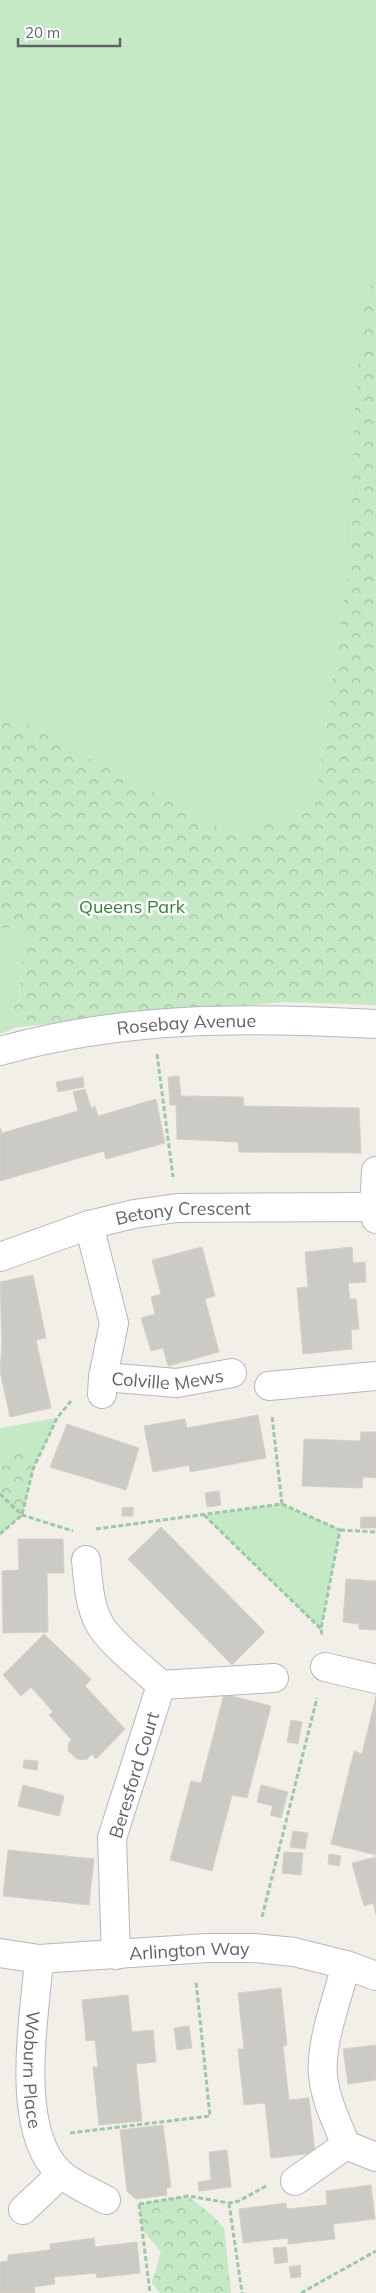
<svg xmlns="http://www.w3.org/2000/svg" width="376" height="2293" viewBox="0 0 376 2293" font-family="Mulish,sans-serif">
<style>
.green{fill:#c5e8c5}
.forest{fill:url(#forest-crowns)}
.building{fill:#cccac5;stroke:#d6d1c6}
.lines{fill:none;stroke-linecap:round;stroke-linejoin:round}
.minor-casing{stroke:#b5b8bc;stroke-width:30}
.path{stroke:#9cc7a9;stroke-width:3;stroke-dasharray:5 2.5;stroke-linecap:butt}
.minor{stroke:#fff;stroke-width:28}
.labels{text-anchor:middle;dominant-baseline:central;stroke-width:5;stroke-linejoin:round;paint-order:stroke}
.park-label{font-size:18px;fill:#348238;stroke:#fff}
.street-label{font-size:18px;fill:#5f6368;stroke:#fff}
</style>
<defs>
<pattern id="forest-crowns" width="20" height="18" patternUnits="userSpaceOnUse" patternTransform="scale(1.25)"><rect width="20" height="18" fill="#c5e8c5"/><path d="M2 6a3 3 0 1 1 6 0M12 15a3 3 0 1 1 6 0" fill="none" stroke="#a3c0a4"/></pattern>
</defs>
<rect width="100%" height="100%" fill="#f1efe8"/>
<path class="green" d="M0,0H376V263L362,314L354,419L351,552L314,811L232,834L0,710Z
M24,927L17,1027L0,1034V928Z
M57,1418L33,1469L22,1515L0,1534V1428Z
M282,1504L340,1530L321,1629L204,1515Z"/>
<path class="forest" d="M376,263V1005L284,1002L17,1027L18,1014L0,1015V1006L19,1002L24,927L0,928V710L232,834L314,811L351,552L354,419L362,313Z
M22,1451L33,1469L22,1515L0,1494V1459L5,1454Z
M188,2196L212,2215L224,2228L231,2293H160L152,2283L161,2252L142,2229L139,2204Z"/>
<path class="building" d="M179,1076L181,1096L243,1097L244,1106L359,1108L361,1153L239,1152L238,1142L177,1139L176,1105H170L168,1077Z
M83,1077L84,1087L58,1092L56,1082Z
M85,1089L91,1108L95,1106L98,1116L156,1099L165,1143L106,1159L104,1151L0,1181V1127L2,1133L78,1111L73,1092Z
M202,1247L215,1296L205,1299L219,1352L168,1366L163,1348L151,1351L141,1318L155,1314L151,1297L161,1294L152,1260Z
M352,1247L353,1263L365,1262L366,1282L348,1283L350,1299H356L359,1329L351,1330L352,1349L303,1354L297,1288L308,1287L305,1252Z
M33,1275L46,1338L36,1340L51,1408L10,1417L0,1371L2,1342L0,1282Z
M258,1415L266,1458L190,1472L189,1465L153,1472L144,1426L185,1419L187,1428Z
M67,1424L139,1448L126,1490L50,1467Z
M361,1432H376V1478L363,1477L362,1488L302,1486L304,1439L360,1441Z
M219,1491L221,1505L207,1507L205,1493Z
M133,1507V1516H122V1508Z
M361,1517H376V1528H360Z
M161,1527L265,1632L232,1665L128,1559Z
M18,1539H63L64,1573H47L48,1632L3,1633L2,1571L19,1570Z
M346,1579L376,1581V1630L359,1629V1624L343,1622Z
M44,1634L91,1679L85,1686L125,1729L96,1759L92,1754L86,1760L77,1759L68,1751L69,1742L72,1740L49,1715L53,1712L31,1687L21,1696L3,1675Z
M224,1694L271,1706L247,1798L232,1795L212,1871L170,1860L191,1781L201,1783Z
M376,1696V1855L331,1844L354,1751L362,1754Z
M291,1720L302,1722L298,1744L287,1742Z
M24,1760L38,1761L37,1770L23,1768Z
M23,1785L64,1796L59,1816L18,1806Z
M261,1785L288,1792L281,1818L270,1815L273,1806L257,1802Z
M293,1831L308,1833L305,1849L290,1847Z
M8,1850L94,1859L89,1905L3,1896Z
M284,1852L303,1853L301,1875L282,1873Z
M329,1854L341,1856L339,1866L328,1864Z
M376,1857V1915L373,1903L364,1906L352,1863Z
M281,1988L287,2045L283,2046L289,2100L309,2098L315,2153L271,2158L265,2103L244,2105L238,2049H244L238,1993Z
M128,1995L132,2032L153,2030L156,2062L136,2064L142,2121L99,2125L93,2067H98L95,2040L86,2041L82,2000Z
M189,2026L192,2048L177,2050L174,2028Z
M376,2045V2080L348,2084L343,2049Z
M163,2125L171,2187L166,2188L167,2195L136,2199L127,2191L120,2130Z
M227,2150L231,2187L199,2191L198,2182L211,2180L209,2152Z
M371,2185L375,2219L333,2224L335,2239L288,2244V2238L243,2243L239,2209L286,2203L287,2209L327,2205L326,2191Z
M94,2238L95,2247L137,2242L140,2273L97,2278L96,2273L54,2277L55,2284L34,2287L35,2293H0V2262L8,2261V2255L50,2250V2244Z
M286,2247L288,2262L275,2264L273,2248Z
M300,2265L301,2277L291,2278L289,2267Z"/>
<g class="lines">
<defs>
<g id="minor">
<path id="s1" d="M0,1051C126,1016 247,1017 376,1024"/>
<path d="M376,1171L374,1207L376,1219"/>
<path d="M89,1225L114,1323L103,1377L102,1394"/>
<path id="s2" d="M0,1257L89,1225L134,1214L177,1208L374,1207"/>
<path id="s3" d="M103,1377L177,1383L232,1373"/>
<path d="M269,1386L376,1376"/>
<path d="M86,1560C88,1580 89,1603 98,1621C106,1640 145,1670 161,1685L112,1838L116,1955"/>
<path d="M325,1667L376,1679"/>
<path d="M161,1685L274,1678"/>
<path id="s4" d="M0,1953L39,1959L207,1948H254L294,1952L346,1965L376,1976"/>
<path id="s5" d="M39,1959C35,2016 13,2130 60,2173C72,2184 92,2192 106,2200"/>
<path d="M346,1965C338,1997 320,2042 323,2075C325,2099 337,2123 346,2145L376,2157"/>
<path d="M295,2181L346,2145"/>
<path d="M23,2210L61,2174"/>
</g>
</defs>
<use href="#minor" class="minor-casing"/>
<path class="path" d="M157,1054L173,1177
M0,1494L22,1515L73,1531
M282,1504L340,1530L321,1629L322,1635
M204,1515L321,1629
M96,1529L282,1504L272,1416
M340,1530L376,1532
M0,1534L22,1515L33,1469L57,1418L71,1401
M262,1917L317,1698
M70,2133L210,2116L196,1981
M229,2203L242,2293
M139,2204L188,2196L229,2203L239,2201L266,2186
M139,2204L150,2293
M301,2293L376,2251"/>
<use href="#minor" class="minor"/>
</g>
<g class="labels">
<g class="park-label">
<text x="132" y="906">Queens Park</text>
</g>
<g class="street-label">
<text stroke="none"><textPath href="#s1" startOffset="189">Rosebay Avenue</textPath></text>
<text stroke="none"><textPath href="#s2" startOffset="190">Betony Crescent</textPath></text>
<text stroke="none"><textPath href="#s3" startOffset="65">Colville Mews</textPath></text>
<text transform="translate(134 1775) rotate(-73)">Beresford Court</text>
<text stroke="none"><textPath href="#s4" startOffset="190">Arlington Way</textPath></text>
<text stroke="none"><textPath href="#s5" startOffset="111">Woburn Place</textPath></text>
</g>
</g>
<path d="M18 38v8h102v-8" fill="none" stroke="#5f6368" stroke-width="2.5"/>
<text x="25" y="38" font-size="15" fill="#5f6368" stroke="#ffffff" stroke-width="4" paint-order="stroke">20 m</text>
</svg>
